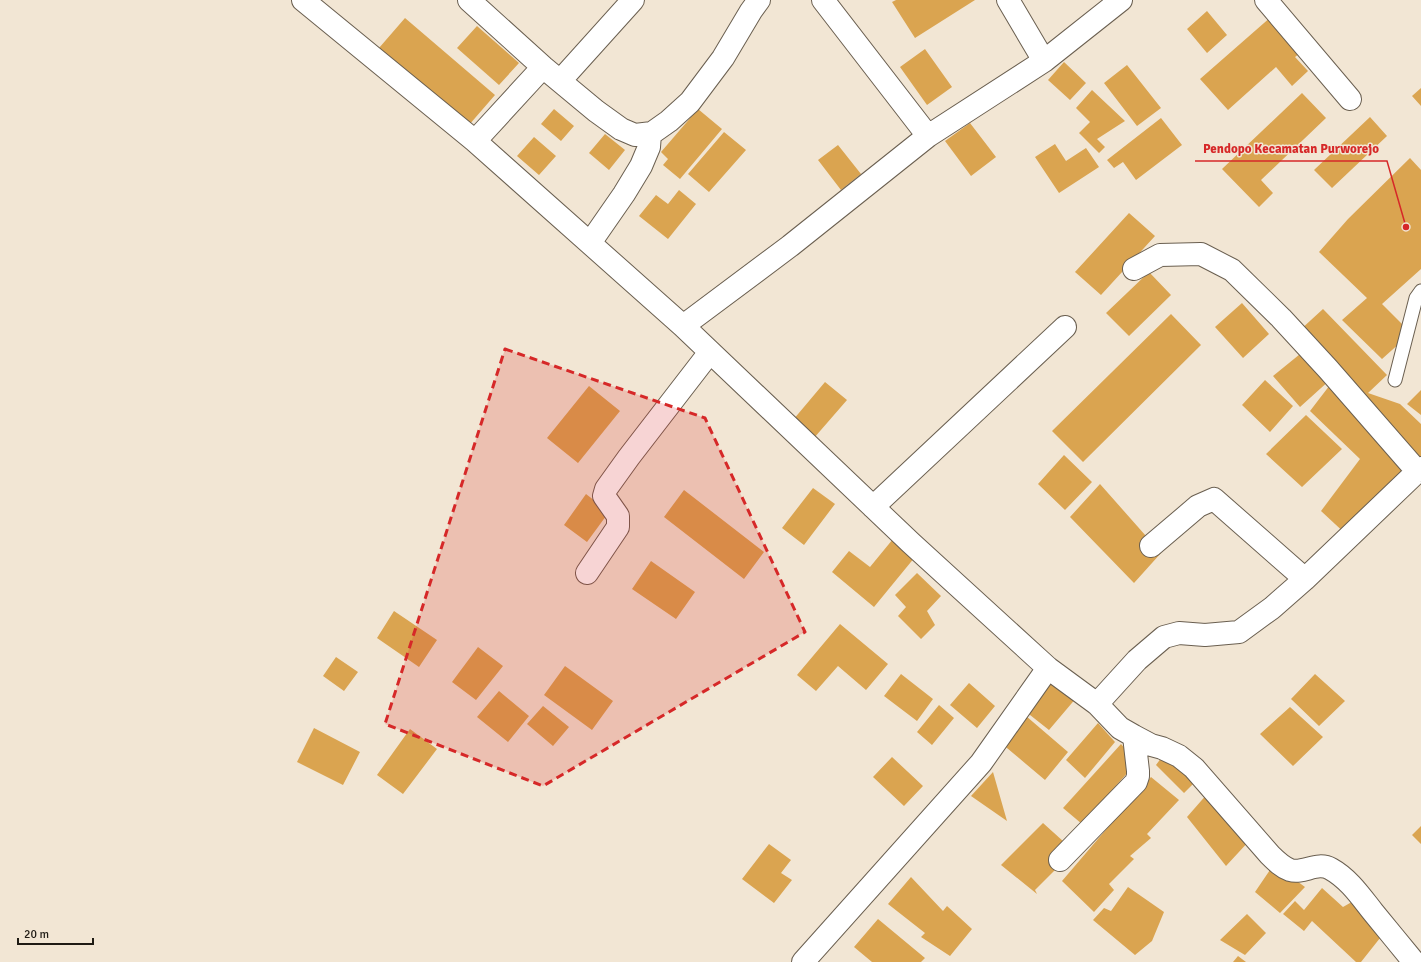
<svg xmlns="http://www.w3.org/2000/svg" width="1421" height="962" viewBox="0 0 1421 962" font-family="Signika,sans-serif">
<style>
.building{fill:#daa450}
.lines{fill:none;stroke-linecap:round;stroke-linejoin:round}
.lane-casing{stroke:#6a5f50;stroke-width:15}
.street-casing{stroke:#6a5f50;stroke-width:24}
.lane{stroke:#fff;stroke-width:13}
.street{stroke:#fff;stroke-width:22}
.marked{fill:#d62828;fill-opacity:0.2;stroke:#d62828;stroke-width:3;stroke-dasharray:8 5;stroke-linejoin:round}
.leader{fill:none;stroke:#d62828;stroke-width:1.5}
.callout-dot{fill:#d62828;stroke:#f2e6d4;stroke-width:1.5}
.callout-label{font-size:13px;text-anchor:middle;font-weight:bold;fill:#d62828;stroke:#f2e6d4;stroke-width:3;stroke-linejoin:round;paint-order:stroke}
</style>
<rect width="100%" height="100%" fill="#f2e6d4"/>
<path class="building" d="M896,0H975L915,38L892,2Z
M1207,11L1227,35L1207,53L1187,29Z
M1273,15L1304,50L1295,57L1308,71L1292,86L1276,67L1228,110L1200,79Z
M405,18L495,95L469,125L379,48Z
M477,26L519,63L499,85L457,48Z
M925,49L952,87L927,105L900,67Z
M1064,62L1086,83L1070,100L1048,80Z
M1127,65L1161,108L1137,126L1104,83Z
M1421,88V106L1412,96Z
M1092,90L1125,121L1097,139L1105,147L1099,153L1079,133L1090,122L1076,108Z
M1302,93L1326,118L1261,180L1273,193L1259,207L1222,169Z
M554,109L574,126L561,141L541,124Z
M698,109L722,129L680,179L663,165L668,159L661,152Z
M1370,117L1387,136L1332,188L1314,170Z
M1161,118L1182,145L1136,180L1123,162L1114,168L1107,160Z
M970,123L996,157L971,176L945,141Z
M724,132L746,150L709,192L688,174Z
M605,134L625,150L609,170L589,153Z
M534,137L556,156L539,175L517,156Z
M1055,144L1066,161L1086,148L1099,167L1059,193L1035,157Z
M838,145L861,174L841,190L818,160Z
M1410,158L1421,170V269L1382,304L1411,333L1382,359L1342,320L1367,298L1319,252L1348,219Z
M679,190L696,204L668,239L639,216L656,195L668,204Z
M1129,213L1155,236L1101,295L1075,272Z
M1149,272L1171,295L1129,336L1106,313Z
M1242,303L1269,334L1243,358L1215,327Z
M1323,309L1387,375L1368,393L1400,404L1421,424V463L1349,537L1321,511L1360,459L1310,411L1333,381L1299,331Z
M1171,314L1201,345L1083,462L1052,431Z
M1305,350L1331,379L1300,407L1273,376Z
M1265,380L1293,406L1270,432L1242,405Z
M825,382L847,400L814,438L793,420Z
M589,386L620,411L578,463L547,438Z
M1421,390V415L1407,404Z
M1306,415L1342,449L1302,487L1266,454Z
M1064,455L1092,482L1065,510L1038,484Z
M1100,484L1161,553L1134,583L1070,517Z
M813,488L835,504L804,545L782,528Z
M684,490L764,552L744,579L664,517Z
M586,494L609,512L587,542L564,525Z
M893,539L915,557L874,607L832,572L849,551L870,567Z
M651,561L695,592L676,619L632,589Z
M917,573L941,596L927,611L935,625L921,639L898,616L906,607L895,595Z
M394,611L437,640L419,667L377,638Z
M840,624L888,664L866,690L838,666L816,691L797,675Z
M478,647L503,666L476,700L452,682Z
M336,657L358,672L344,691L323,676Z
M565,666L613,701L592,730L544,695Z
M901,674L933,699L917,721L884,696Z
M1315,674L1345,701L1319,726L1291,699Z
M1053,677L1077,697L1049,730L1025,711Z
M969,683L995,706L977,728L950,705Z
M499,691L529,716L508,742L477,717Z
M939,705L954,718L932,745L917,732Z
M543,706L569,727L553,746L527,724Z
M1290,707L1323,737L1293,766L1260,734Z
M1026,716L1068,752L1045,780L1001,743Z
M1098,723L1115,742L1085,778L1066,760Z
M314,728L360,752L343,785L297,762Z
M410,729L437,749L403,794L377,775Z
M1121,744L1137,762L1082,824L1063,808Z
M1167,750L1197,780L1184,793L1156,765Z
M892,757L923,786L904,806L873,777Z
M993,772L1007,821L971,796Z
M1151,777L1179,800L1147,834L1151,838L1130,856L1134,859L1109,884L1114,890L1094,912L1062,881Z
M1208,793L1250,840L1226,866L1187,817Z
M1043,823L1074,851L1035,890L1037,894L1001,865Z
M1421,826V844L1412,835Z
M769,844L791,860L781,873L792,880L774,903L742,879Z
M1274,864L1305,887L1280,913L1255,892Z
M911,877L943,911L947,906L972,929L950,956L921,937L925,933L888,904Z
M1128,887L1164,912L1152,941L1135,955L1093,920L1104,908L1111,911Z
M1322,888L1343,907L1357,899L1384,933L1361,962H1356L1312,921L1304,931L1283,914L1295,901L1304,910Z
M1247,914L1266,933L1245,955L1220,940Z
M878,919L925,958L921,962H872L854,947Z
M1238,956L1246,962H1233Z"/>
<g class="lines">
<defs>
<path id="lane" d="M1395,380L1416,298L1421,291"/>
<path id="street" d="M303,0L475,141L683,326L911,543L1048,668L981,763L803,962
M469,0L543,67L596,111L621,129L635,135L652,133L669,121L690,102L723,58L751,11L759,0
M823,0L928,136
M1008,0L1044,61
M1266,0L1350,99
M560,81L633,0
M475,141L543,67
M590,243L624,194L641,166L649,147L650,134
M1134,269L1160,255L1201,254L1232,270L1281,318L1328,369L1417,471
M683,326L790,246L928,136L1044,61L1121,0
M873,507L1065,327
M1151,546L1198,506L1214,499L1305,579
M587,573L618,527V516L604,496L606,489L629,457L710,352
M1048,668L1097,704L1120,728L1134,736L1151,745L1162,748L1179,756L1194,768L1270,855C1276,861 1282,867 1290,870C1304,874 1317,861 1331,869C1349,879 1361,897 1373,912C1387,929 1400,945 1414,962
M1097,704L1137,660L1164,637L1179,633L1205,635L1239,632L1272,608L1305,579L1421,468
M1060,860L1136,782L1138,776V771L1134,736"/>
</defs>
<use href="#lane" class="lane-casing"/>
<use href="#street" class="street-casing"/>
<use href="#lane" class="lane"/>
<use href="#street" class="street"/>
</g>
<path class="marked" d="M505,349L705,418L805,632L543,786L385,724Z"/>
<path class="leader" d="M1406 227L1387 161H1195"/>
<circle class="callout-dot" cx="1406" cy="227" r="4"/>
<g class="callout-label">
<text x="1291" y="153">Pendopo Kecamatan Purworejo</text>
</g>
<path d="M18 938v6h75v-6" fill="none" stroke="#1f1b14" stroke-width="2"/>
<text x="24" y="938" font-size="12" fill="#1f1b14" stroke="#f2e6d4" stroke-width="3" paint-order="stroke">20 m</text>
</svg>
